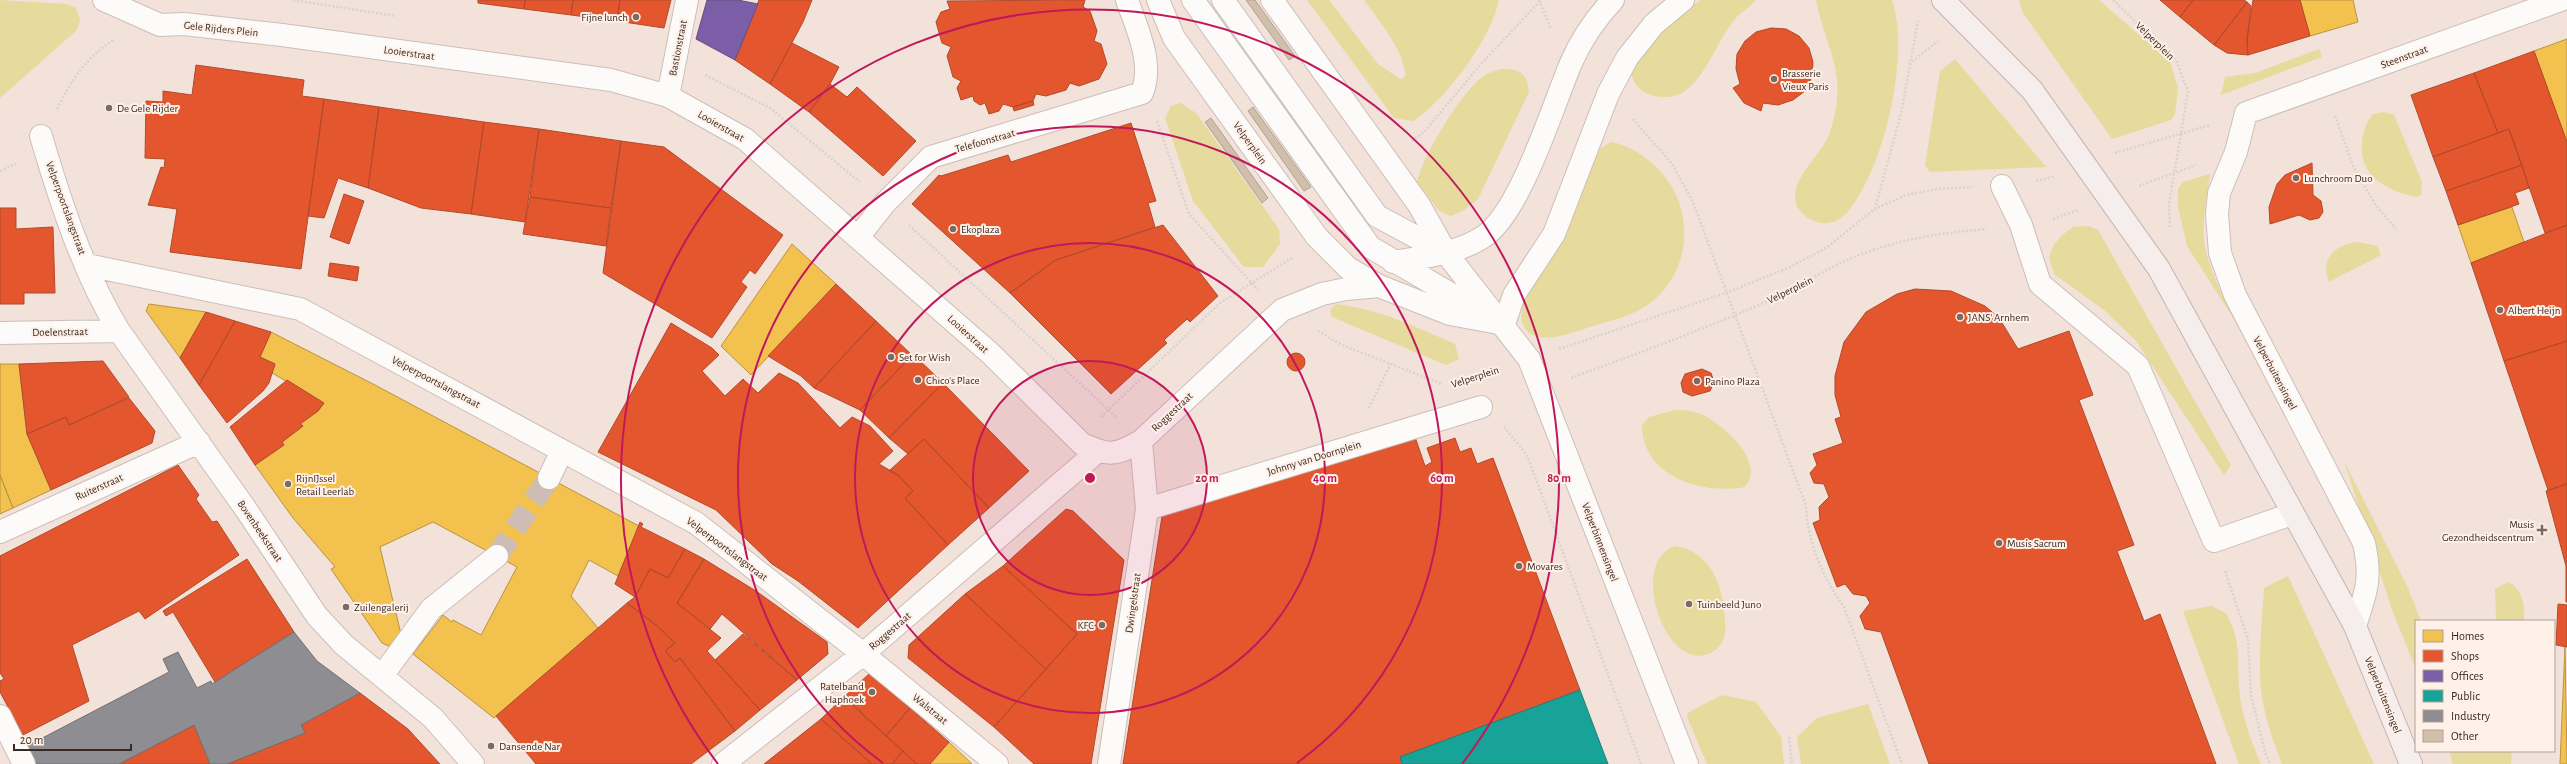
<svg xmlns="http://www.w3.org/2000/svg" width="2567" height="764" viewBox="0 0 2567 764" font-family="'Alegreya Sans',sans-serif">
<style>
.green{fill:#e6da9c}
.homes{fill:#f2c14e;stroke:#ba9441}
.shops{fill:#e4572e;stroke:#b14a2b}
.offices{fill:#7b5ea7;stroke:#674f7f}
.public{fill:#17a398;stroke:#217f75}
.industry{fill:#8d8d92;stroke:#747071}
.building{fill:#d2bfaa;stroke:#ada299}
.lines{fill:none;stroke-linecap:round;stroke-linejoin:round}
.minor-tunnel{stroke:#cdbdb5;stroke-width:22;stroke-dasharray:22 11;stroke-linecap:butt}
.minor-casing{stroke:#ccbeb6;stroke-width:24}
.major-casing{stroke:#c5b3af;stroke-width:24}
.path{stroke:#d8d3d1;stroke-width:2.5;stroke-dasharray:2 2;stroke-linecap:butt}
.minor{stroke:#fdfbf9;stroke-width:22}
.major{stroke:#f5eeed;stroke-width:22}
.ring{fill:none;stroke:#c2185b;stroke-width:2}
.poi-dot{fill:#7a6b63;stroke:#fff0e8;stroke-width:1.5}
.labels{text-anchor:middle;dominant-baseline:central;stroke-width:4;stroke-linejoin:round;paint-order:stroke}
.poi-label{font-size:11px;fill:#392b23;stroke:#fff0e8;text-anchor:start}
.street-label{font-size:11px;fill:#392b23;stroke:#fff0e8}
.centre{fill:#c2185b;stroke:#fff0e8;stroke-width:2}
.ring-label{font-size:12px;text-anchor:middle;font-weight:bold;fill:#c2185b;stroke:#fff0e8;stroke-width:4;stroke-linejoin:round;paint-order:stroke}
</style>
<rect width="100%" height="100%" fill="#f2e2da"/>
<path class="green" d="M0,0L66,4L76,8L80,19L77,30L0,98Z
M1307,0H1329L1378,64L1400,79L1405,77C1407,54 1377,18 1364,0H1499C1490,40 1447,99 1413,121L1394,118Z
M1701,0H1756C1750,8 1740,12 1734,20C1718,40 1703,83 1680,94C1659,104 1621,89 1635,61C1648,35 1678,15 1701,0Z
M1816,0H1892C1910,52 1886,156 1856,200C1848,213 1838,225 1821,223C1810,221 1802,215 1797,206C1787,180 1822,156 1830,132C1849,72 1827,54 1816,0Z
M2019,0H2099L2170,62L2178,88L2175,114L2171,120L2112,139L2023,13Z
M2319,49L2322,57L2221,95L2225,77L2255,73Z
M1955,59L2046,167L1930,172L1925,165L1940,71Z
M1500,69C1518,69 1527,71 1529,92L1478,199L1464,210L1451,216L1439,211L1417,182C1423,156 1462,90 1485,75C1489,73 1495,71 1500,69Z
M1181,103L1196,113L1279,229L1280,244L1263,267H1244L1193,201L1165,118L1171,106Z
M2384,112L2394,115L2422,182L2421,195L2416,197C2387,190 2359,177 2362,143C2363,131 2366,123 2373,114Z
M1611,142C1636,146 1664,169 1675,193C1697,238 1679,294 1631,314C1619,319 1605,322 1593,326C1577,331 1537,348 1525,328C1518,318 1523,306 1526,296L1596,151Z
M2210,174C2207,198 2200,227 2206,251C2212,278 2227,303 2239,327L2187,246L2178,207V189L2183,182Z
M2088,226L2098,230L2231,465L2224,475L2136,341L2104,310L2054,274L2049,259L2053,246L2061,236L2073,227Z
M2358,242L2377,246L2381,255L2329,282C2319,259 2336,244 2358,242Z
M1336,304C1379,309 1416,327 1455,344L1459,359L1446,365L1332,317L1330,310Z
M1675,410C1686,410 1695,411 1705,416C1725,427 1766,462 1745,487C1703,495 1642,477 1642,425L1649,417Z
M2344,461L2408,588L2421,621H2416V669L2392,610Z
M1675,546C1708,551 1721,581 1724,610C1725,620 1727,631 1723,640C1719,648 1713,653 1705,655C1663,666 1629,561 1675,546Z
M2288,576L2374,764H2282C2273,741 2264,715 2261,690C2258,656 2262,621 2264,588Z
M2508,582C2523,589 2525,605 2524,621H2496L2495,589Z
M2211,606L2226,613C2242,644 2237,655 2239,687C2241,714 2250,739 2261,764H2239L2183,611Z
M1722,695L1756,702L1781,737L1784,764H1707L1687,717L1689,712Z
M1868,704L1890,764H1801L1797,737L1817,718Z
M2449,751H2512L2511,764H2453Z"/>
<path class="homes" d="M2300,0H2353L2358,22L2310,36Z
M2567,39V142L2534,51Z
M2512,207L2524,242L2471,263L2458,225Z
M792,244L836,284L751,375L721,346Z
M149,304L206,312L180,358L146,311Z
M271,332L375,385L639,526L618,576L589,560L571,596L598,628L494,718L413,654L443,615L452,622L453,620L481,635L517,567L433,522L380,547L401,634L391,647L382,643L331,569L335,567L293,518L255,465L284,445L282,442L303,426L300,424L318,411L324,403L272,373L275,364L260,357Z
M0,364H19L27,434L51,490L13,508L0,475Z
M0,475L13,508L0,514Z
M2565,646L2567,764H2560Z
M949,742L972,764H930Z"/>
<path class="shops" d="M478,0H525L524,9L478,3Z
M525,0H573L571,15L524,9Z
M573,0H620L617,21L571,15Z
M620,0H671L664,28L617,21Z
M759,0H812L803,22L770,84L735,60Z
M1085,0L1083,7L1090,11L1097,31L1094,41L1101,44L1107,64L1099,79L1079,86L1070,83L1066,90L1046,96L1036,94L1033,101L1013,107L1003,104L999,111L989,114L985,103L980,105L974,101L973,96L961,100L957,88L961,81L953,77L947,56L951,47L942,43L936,22L941,12L950,9L947,1Z
M2160,0H2193L2180,17Z
M2193,0H2244L2247,2L2214,45L2180,17Z
M2253,0H2300L2310,36L2248,55L2247,40Z
M2247,2L2251,6L2247,40L2248,55L2227,53L2214,45Z
M1771,28L1786,29L1799,36L1809,48L1813,62L1812,77L1805,91L1793,100L1778,105L1763,103L1761,111L1744,103L1733,88L1740,84L1736,69L1737,54L1745,41L1756,32Z
M792,43L839,67L830,84L809,112L770,84Z
M2534,51L2567,142V225L2545,233L2509,129L2498,133L2474,73Z
M196,65L304,80L302,96L324,99L301,269L170,252L177,209L148,205L161,167L164,168L165,159L145,158L146,101L163,102V91L192,95Z
M2474,73L2498,133L2433,157L2411,95Z
M830,84L847,97L857,87L916,141L883,176L809,112Z
M324,99L379,107L368,188L338,178L324,218L308,216Z
M1033,101L1034,105L1014,111L1013,107Z
M379,107L484,122L471,214L421,208L368,188Z
M484,122L539,129L525,222L471,214Z
M1131,123L1156,201L1148,203L1155,227L1056,260L1010,293L912,204L939,175L941,176L1008,155L1011,162Z
M539,129L621,141L611,208L530,197Z
M2509,129L2522,165L2446,191L2433,157Z
M621,141L664,147L783,235L755,274L750,270L741,282L747,287L712,338L603,273Z
M2312,163L2313,195L2321,201L2323,212L2319,218L2310,220L2299,215L2270,224L2269,207L2277,184L2285,175Z
M2522,165L2529,188L2515,193L2519,204L2458,225L2446,191Z
M344,194L364,201L349,244L330,237Z
M530,197L611,208L606,246L523,234Z
M0,208H16V229L53,227L55,293H24V304H0Z
M1163,225L1218,296L1190,322L1187,319L1164,340L1167,343L1111,394L1010,293L1056,260Z
M2567,225V341L2504,361L2471,263Z
M330,263L359,267L357,281L328,276Z
M836,284L876,321L814,388L801,376L768,356Z
M1915,289L1951,291L1985,306L1999,318L2018,349L2069,331L2093,395L2079,400L2134,545L2117,551L2144,621L2160,614L2216,764H1929L1881,632L1865,629L1860,616L1870,603L1866,596L1853,594L1845,584L1837,587L1813,523L1820,520L1819,507L1829,497L1824,484L1814,483L1810,473L1817,465L1813,454L1843,443L1835,419L1841,417L1835,395V376L1844,342L1866,312L1897,294Z
M206,312L235,321L199,385L180,358Z
M235,321L271,332L260,357L275,364L269,383L263,391L227,423L199,385Z
M876,321L912,355L860,410L814,388Z
M671,323L712,348L719,355L702,371L725,396L743,379L758,393L779,373L798,383L840,428L852,417L870,426L893,451L879,464L898,475L913,491L905,498L948,545L858,628L798,581L772,564L716,510L598,452Z
M2567,341V484L2548,490L2504,361Z
M1287 362a9 9 0 1 1 18 0a9 9 0 1 1-18 0Z
M913,354L943,383L889,438L860,410Z
M103,361L129,397L69,425L66,417L27,434L19,364Z
M1702,369L1711,373L1714,382L1710,391L1692,396L1683,392L1681,383L1685,374Z
M287,380L324,403L318,411L300,424L303,426L282,442L284,445L255,465L230,427Z
M943,383L1029,471L989,508L924,439L908,454L889,438Z
M129,398L155,431L152,443L51,490L27,434L66,417L69,425Z
M1414,434L1425,466L1432,462L1427,448L1455,438L1460,452L1471,448L1477,464L1493,458L1580,690L1400,757L1402,764H1123L1163,510Z
M924,439L989,508L948,545L905,498L913,491L898,475L889,471Z
M178,465L199,495L196,499L212,522L217,521L239,555L145,619L139,611L72,645L89,701L23,735L0,692V681L4,679L0,673V556Z
M2567,484V602H2566V566L2546,491Z
M1066,509L1073,511L1124,560L1091,764H1034L994,727L1077,634L1003,566Z
M640,522L643,524L641,527L685,549L668,578L650,569L635,597L615,584Z
M685,549L704,559L677,603L721,638L707,651L760,710L735,731L680,658L675,662L665,651L675,643L656,625L627,603L635,597L650,569L668,578Z
M247,559L294,632L215,682L173,612L166,616L163,611Z
M704,559L756,591L827,642L828,654L797,680L722,614L710,629L677,603Z
M1003,566L1077,634L1046,669L965,594Z
M965,594L1046,669L994,727L908,658L909,645Z
M627,603L656,625L675,643L665,651L675,662L680,658L735,731L691,764H536L496,716Z
M2558,604L2567,605V647L2556,645Z
M743,634L797,680L760,710L715,660Z
M869,674L910,708L886,736L844,697Z
M360,693L408,729L440,764H227L305,733L301,725Z
M844,697L903,751L892,764H872L821,719Z
M910,708L949,742L930,764H917L886,736Z
M821,719L872,764H764Z
M194,725L210,764H119L151,748Z
M903,751L917,764H892Z"/>
<path class="offices" d="M707,0H738L758,4L735,60L696,39Z"/>
<path class="public" d="M1580,690L1608,764H1402L1400,757Z"/>
<path class="industry" d="M294,632L317,661L360,693L301,725L305,733L227,764H210L194,725L119,764H37L27,746L169,672L163,659L178,652L197,688L211,681L212,684L215,682Z"/>
<path class="building" d="M1246,0H1255L1295,56L1289,60Z
M1253,107L1311,187L1304,191L1248,111Z
M1211,118L1268,198L1262,203L1205,122Z"/>
<g class="lines">
<path class="minor-tunnel" d="M497,556L549,478"/>
<defs>
<path id="minor" d="M104,0L160,25L184,24L282,35L611,80L668,96L745,139L991,354L1082,444C1109,456 1115,456 1141,441L1282,310L1322,294L1346,289L1379,286
M1158,0L1174,38L1317,237L1348,268L1379,286L1450,314L1504,324
M1193,0L1370,247L1487,315
M1223,0L1377,216L1446,253
M1272,0L1419,205L1446,253L1529,359L1687,764
M668,96L687,0
M41,136C60,201 84,274 119,331L245,508L317,616L344,645L433,718L473,764
M2002,186L2021,225L2040,284L2138,366L2214,541L2292,514
M858,237L885,203L931,157L1142,93C1154,63 1137,29 1127,0
M1393,262C1423,257 1457,254 1483,237C1520,214 1553,105 1571,63C1581,40 1596,18 1613,0
M87,265L300,309L696,523L863,654L997,764
M1504,324L1514,295L1554,234L1608,94L1627,58L1654,24L1683,0
M0,333L119,331
M549,478L562,451
M1147,509L1481,407
M0,532L199,442
M2355,626C2366,592 2372,579 2364,543L2235,295L2220,253L2217,214L2219,193L2236,152L2246,113L2561,0
M382,676L431,609L497,556
M0,716L24,764
M723,764L863,654L1098,451
M1109,764L1147,509L1141,441"/>
<path id="major" d="M1943,0L2032,90L2159,269L2355,626L2411,764"/>
</defs>
<use href="#minor" class="minor-casing"/>
<use href="#major" class="major-casing"/>
<path class="path" d="M293,0L396,16
M1539,0L1551,29
M2113,0L2176,60L2188,92L2169,204L2170,227
M1909,64L1938,41
M705,75L770,108L860,182
M57,109C71,81 86,57 114,40
M2335,116L2354,168L2375,204L2396,229
M1633,119L1672,164L1693,202L1806,506C1807,541 1824,580 1844,607L1902,764
M1157,121L1189,214L1258,290
M1412,141L1425,131L1482,63L1541,0
M2115,153L2210,125
M0,171L16,164
M2036,181L2055,176
M2139,186L2196,165
M1875,209L1901,113L1918,21
M2053,219L2078,210
M909,225L1116,417
M1318,331L1342,345L1442,384
M1559,349L1726,293L1790,267L1826,248L1875,209L1906,195L1936,189L1972,187
M1483,375L1497,370
M1571,378C1633,355 1696,332 1757,306C1790,292 1821,271 1854,257C1899,239 1939,233 1987,229
M1369,408L1391,363
M1101,417L1220,303L1293,257
M1504,427L1527,455L1641,764
M2225,571L2248,639L2251,695L2265,752L2270,764
M1789,737L1792,764"/>
<use href="#minor" class="minor"/>
<use href="#major" class="major"/>
</g>
<circle cx="1090" cy="478" r="117" fill="#c2185b" fill-opacity=".12"/>
<g class="ring">
<circle cx="1090" cy="478" r="117"/>
<circle cx="1090" cy="478" r="235"/>
<path d="M883 763A352 352 0 1 1 1297 763"/>
<path d="M718 764A469 469 0 1 1 1462 764"/>
</g>
<g class="poi-dot">
<circle cx="636" cy="17" r="4"/>
<circle cx="1774" cy="79" r="4"/>
<circle cx="109" cy="108" r="4"/>
<circle cx="2296" cy="178" r="4"/>
<circle cx="953" cy="229" r="4"/>
<circle cx="2500" cy="310" r="4"/>
<circle cx="1960" cy="317" r="4"/>
<circle cx="891" cy="357" r="4"/>
<circle cx="918" cy="380" r="4"/>
<circle cx="1697" cy="381" r="4"/>
<circle cx="288" cy="484" r="4"/>
<path d="M2540 524h4v4h4v4h-4v4h-4v-4h-4v-4h4z"/>
<circle cx="1999" cy="543" r="4"/>
<circle cx="1519" cy="566" r="4"/>
<circle cx="1689" cy="604" r="4"/>
<circle cx="346" cy="607" r="4"/>
<circle cx="1102" cy="625" r="4"/>
<circle cx="872" cy="692" r="4"/>
<circle cx="491" cy="746" r="4"/>
</g>
<g class="labels">
<g class="poi-label">
<text x="628" y="17" text-anchor="end">Fijne lunch</text>
<text x="1782" y="73">Brasserie<tspan x="1782" dy="13">Vieux Paris</tspan></text>
<text x="117" y="108">De Gele Rijder</text>
<text x="2304" y="178">Lunchroom Duo</text>
<text x="961" y="229">Ekoplaza</text>
<text x="2508" y="310">Albert Heijn</text>
<text x="1968" y="317">JANS' Arnhem</text>
<text x="899" y="357">Set for Wish</text>
<text x="926" y="380">Chico's Place</text>
<text x="1705" y="381">Panino Plaza</text>
<text x="296" y="478">RijnIJssel<tspan x="296" dy="13">Retail Leerlab</tspan></text>
<text x="2534" y="524" text-anchor="end">Musis<tspan x="2534" dy="13">Gezondheidscentrum</tspan></text>
<text x="2007" y="543">Musis Sacrum</text>
<text x="1527" y="566">Movares</text>
<text x="1697" y="604">Tuinbeeld Juno</text>
<text x="354" y="607">Zuilengalerij</text>
<text x="1094" y="625" text-anchor="end">KFC</text>
<text x="864" y="686" text-anchor="end">Ratelband<tspan x="864" dy="13">Haphoek</tspan></text>
<text x="499" y="746">Dansende Nar</text>
</g>
<g class="street-label">
<text transform="translate(221 29) rotate(6)">Gele Rijders Plein</text>
<text transform="translate(2155 41) rotate(44)">Velperplein</text>
<text transform="translate(678 48) rotate(-79)">Bastionstraat</text>
<text transform="translate(409 53) rotate(8)">Looierstraat</text>
<text transform="translate(2404 57) rotate(-20)">Steenstraat</text>
<text transform="translate(721 126) rotate(30)">Looierstraat</text>
<text transform="translate(985 141) rotate(-16)">Telefoonstraat</text>
<text transform="translate(1250 143) rotate(54)">Velperplein</text>
<text transform="translate(66 208) rotate(70)">Velperpoortslangstraat</text>
<text transform="translate(1790 290) rotate(-26)">Velperplein</text>
<text transform="translate(60 332) rotate(-1)">Doelenstraat</text>
<text transform="translate(968 334) rotate(42)">Looierstraat</text>
<text transform="translate(2275 373) rotate(62)">Velperbuitensingel</text>
<text transform="translate(1475 377) rotate(-18)">Velperplein</text>
<text transform="translate(436 382) rotate(28)">Velperpoortslangstraat</text>
<text transform="translate(1172 412) rotate(-43)">Roggestraat</text>
<text transform="translate(1314 458) rotate(-17)">Johnny van Doornplein</text>
<text transform="translate(99 487) rotate(-24)">Ruiterstraat</text>
<text transform="translate(260 531) rotate(56)">Bovenbeekstraat</text>
<text transform="translate(1600 542) rotate(69)">Velperbinnensingel</text>
<text transform="translate(727 549) rotate(37)">Velperpoortslangstraat</text>
<text transform="translate(1133 603) rotate(-82)">Dwingelstraat</text>
<text transform="translate(890 631) rotate(-41)">Roggestraat</text>
<text transform="translate(2383 695) rotate(68)">Velperbuitensingel</text>
<text transform="translate(930 709) rotate(39)">Walstraat</text>
</g>
</g>
<circle cx="1090" cy="478" r="6" class="centre"/>
<g class="ring-label">
<text x="1207" y="482">20 m</text>
<text x="1325" y="482">40 m</text>
<text x="1442" y="482">60 m</text>
<text x="1559" y="482">80 m</text>
</g>
<rect x="2415" y="620" width="140" height="132" fill="#fff0e8" stroke="#b0a199"/>
<rect x="2423" y="630" width="20" height="12" fill="#f2c14e" stroke="#b0a199"/>
<text x="2451" y="640" font-size="12" fill="#392b23">Homes</text>
<rect x="2423" y="650" width="20" height="12" fill="#e4572e" stroke="#b0a199"/>
<text x="2451" y="660" font-size="12" fill="#392b23">Shops</text>
<rect x="2423" y="670" width="20" height="12" fill="#7b5ea7" stroke="#b0a199"/>
<text x="2451" y="680" font-size="12" fill="#392b23">Offices</text>
<rect x="2423" y="690" width="20" height="12" fill="#17a398" stroke="#b0a199"/>
<text x="2451" y="700" font-size="12" fill="#392b23">Public</text>
<rect x="2423" y="710" width="20" height="12" fill="#8d8d92" stroke="#b0a199"/>
<text x="2451" y="720" font-size="12" fill="#392b23">Industry</text>
<rect x="2423" y="730" width="20" height="12" fill="#d2bfaa" stroke="#b0a199"/>
<text x="2451" y="740" font-size="12" fill="#392b23">Other</text>
<path d="M14 744v6h117v-6" fill="none" stroke="#392b23" stroke-width="2"/>
<text x="20" y="744" font-size="12" fill="#392b23" stroke="#fff0e8" stroke-width="3" paint-order="stroke">20 m</text>
</svg>
